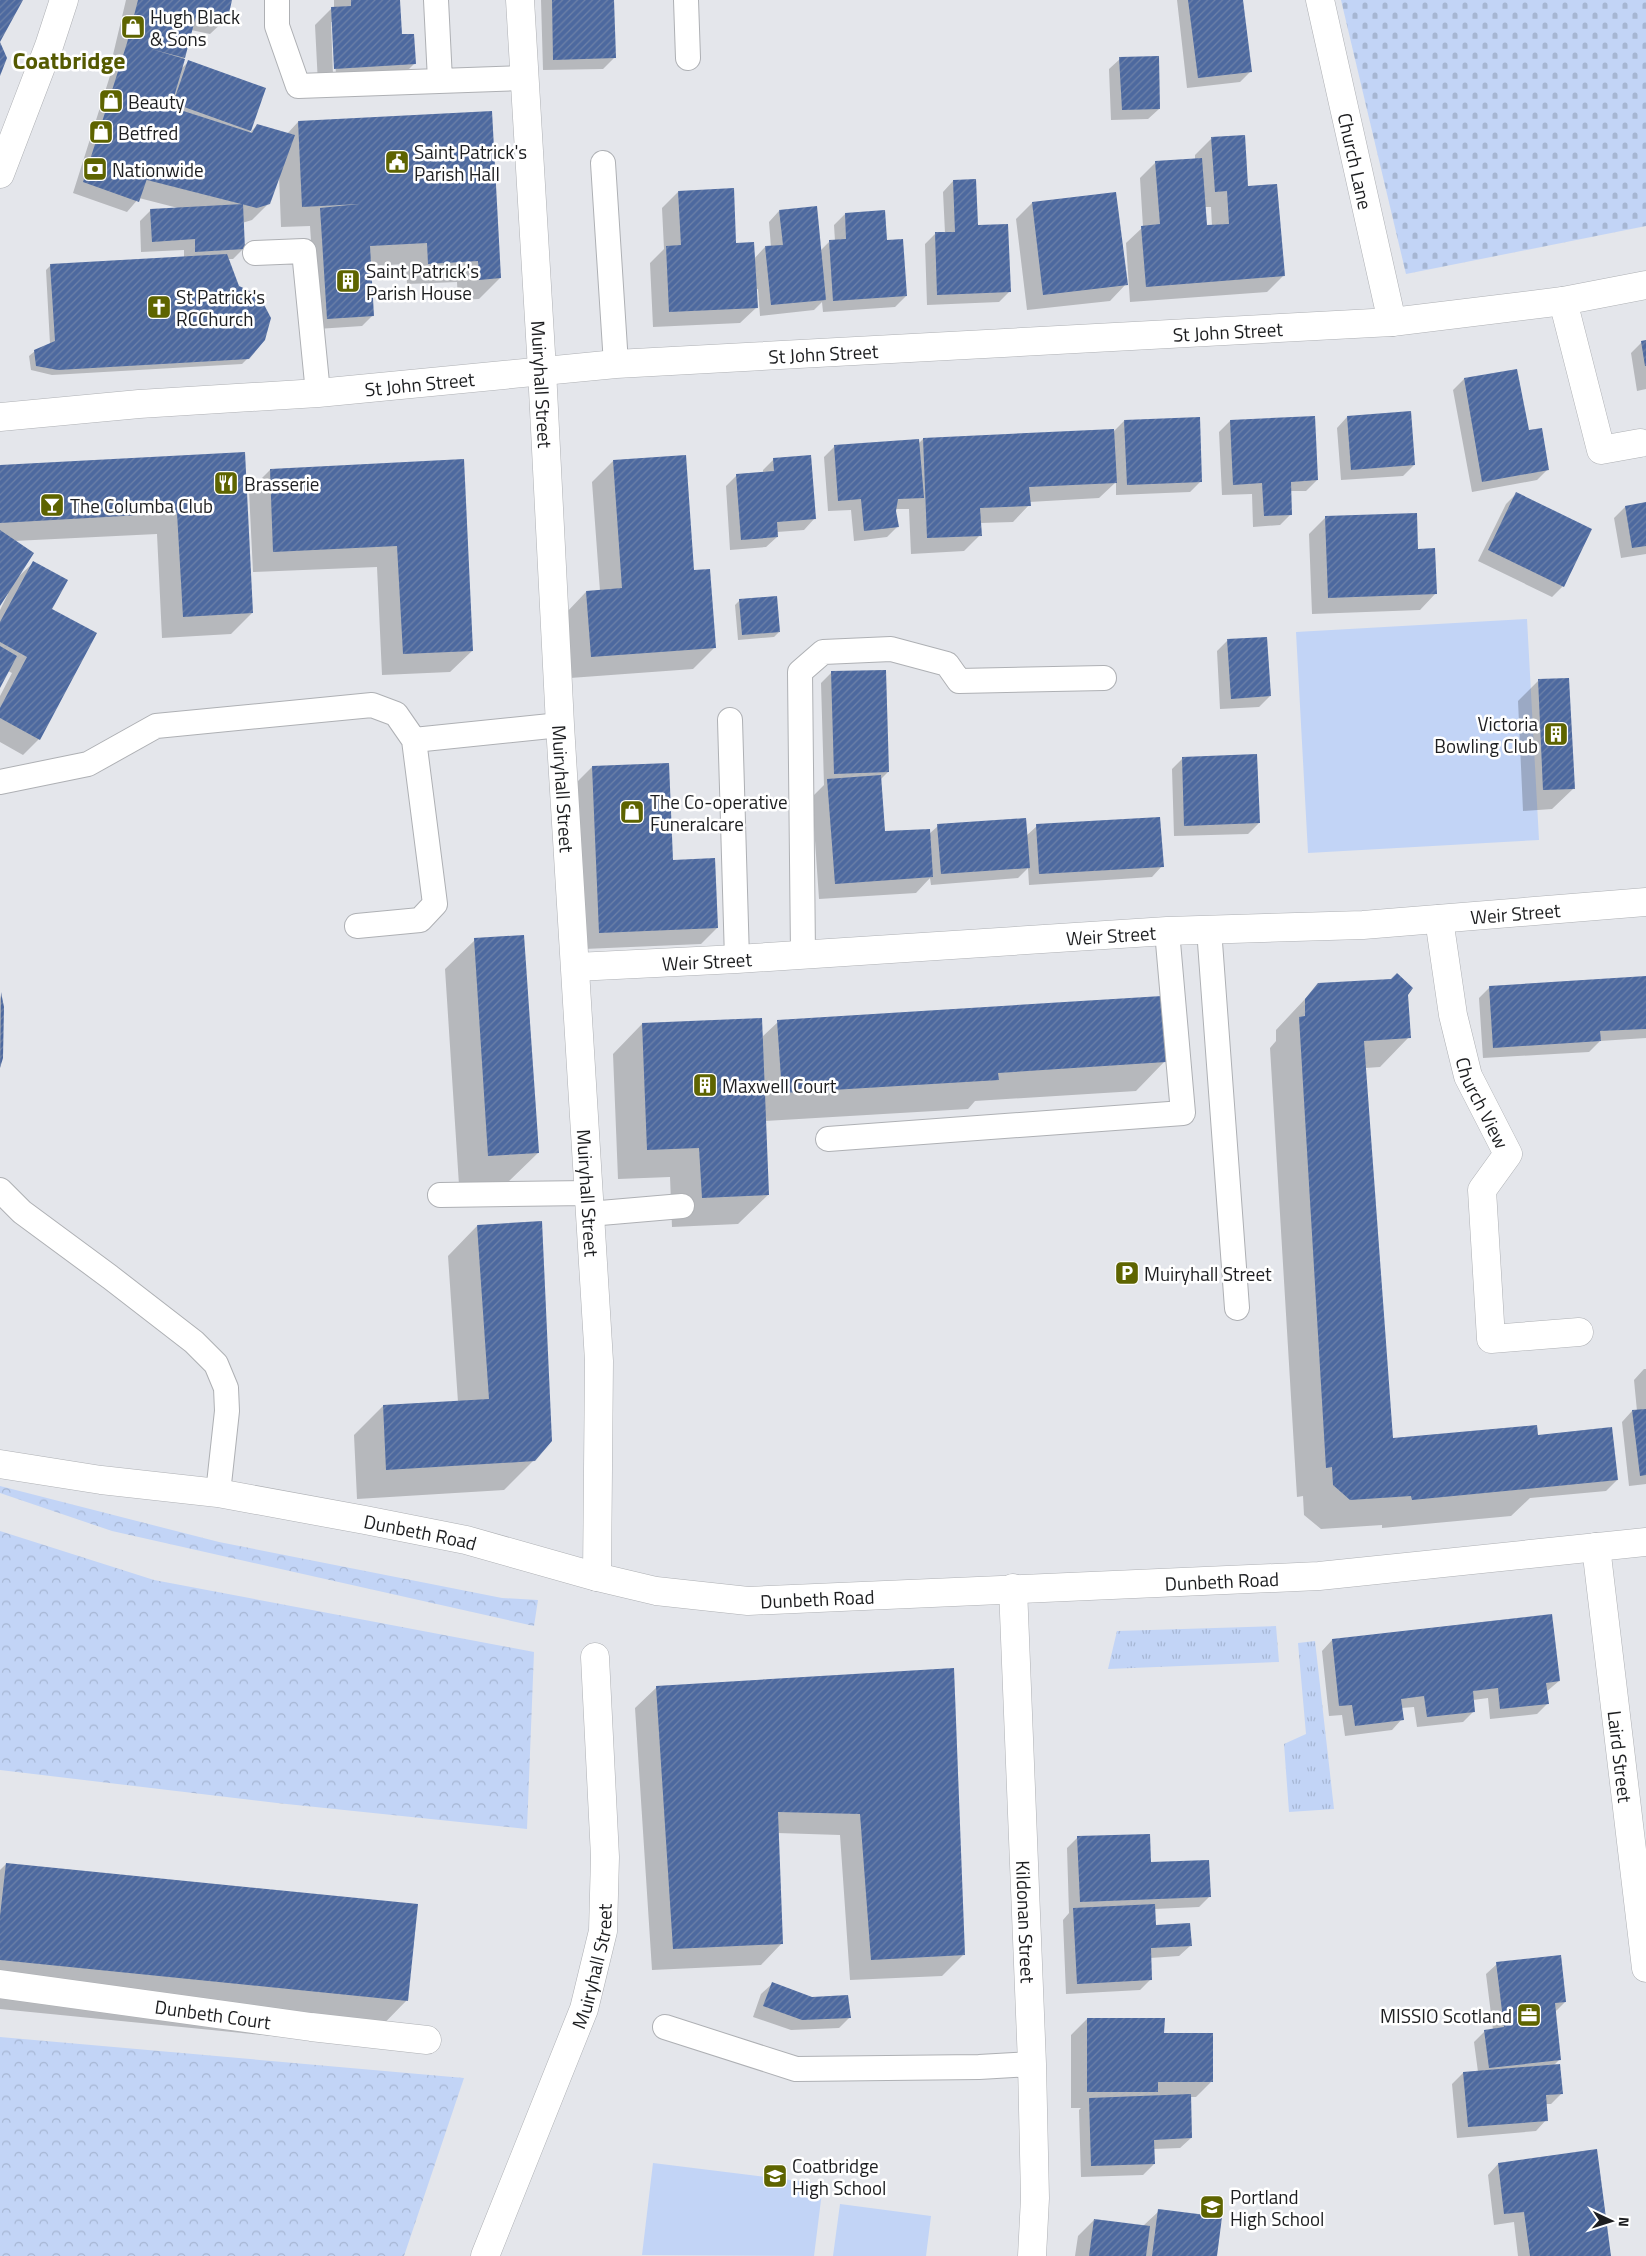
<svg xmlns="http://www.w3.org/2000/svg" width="1646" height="2256" viewBox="0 0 1646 2256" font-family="'Titillium Web',sans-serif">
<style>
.grass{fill:url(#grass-tufts)}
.forest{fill:url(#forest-crowns)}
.cemetery{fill:url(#cemetery-stones)}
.pitch{fill:#c2d4f6}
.shadow{fill:#0003;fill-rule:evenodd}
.building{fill:url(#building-hatch)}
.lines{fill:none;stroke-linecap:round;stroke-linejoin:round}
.lane-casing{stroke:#aeb0b4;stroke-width:26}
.street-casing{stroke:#aeb0b4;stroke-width:29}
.secondary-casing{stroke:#aeb0b4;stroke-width:29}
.lane{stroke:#fff;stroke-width:24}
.street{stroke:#fff;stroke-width:28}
.secondary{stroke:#fff;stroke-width:28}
.labels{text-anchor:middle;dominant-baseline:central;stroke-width:5;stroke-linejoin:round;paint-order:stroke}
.poi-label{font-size:19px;fill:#1d1e20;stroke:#fff;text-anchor:start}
.street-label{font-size:19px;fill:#1d1e20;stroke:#fff}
.district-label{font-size:24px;font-weight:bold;fill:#545900;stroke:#fff}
</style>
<defs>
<pattern id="grass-tufts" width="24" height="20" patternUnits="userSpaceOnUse" patternTransform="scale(1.25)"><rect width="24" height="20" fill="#c2d4f6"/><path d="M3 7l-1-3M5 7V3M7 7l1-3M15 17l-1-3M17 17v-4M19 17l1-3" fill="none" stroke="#a6b6d3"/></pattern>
<pattern id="forest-crowns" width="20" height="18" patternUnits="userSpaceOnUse" patternTransform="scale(1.25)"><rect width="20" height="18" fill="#c2d4f6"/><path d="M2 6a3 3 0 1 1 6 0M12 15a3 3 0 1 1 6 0" fill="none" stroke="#a6b6d3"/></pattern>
<pattern id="cemetery-stones" width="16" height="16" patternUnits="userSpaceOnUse" patternTransform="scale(1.25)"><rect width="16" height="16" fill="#c2d4f6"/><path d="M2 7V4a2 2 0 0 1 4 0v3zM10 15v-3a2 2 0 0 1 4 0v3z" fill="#a6b6d3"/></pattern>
<pattern id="building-hatch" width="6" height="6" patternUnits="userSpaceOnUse" patternTransform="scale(1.25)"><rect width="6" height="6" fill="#4d699f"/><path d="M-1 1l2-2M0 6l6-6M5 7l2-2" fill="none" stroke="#6e82a8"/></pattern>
</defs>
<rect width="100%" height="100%" fill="#e4e6eb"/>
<path class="grass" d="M1276,1626L1279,1662L1108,1669L1117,1631Z
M1315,1641L1334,1809L1289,1812L1284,1744L1306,1734L1298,1643Z"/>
<path class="forest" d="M0,1486L219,1542L502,1598L538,1600L534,1626L112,1531L0,1493Z
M0,1531L154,1580L534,1652L527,1829L277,1803L0,1770Z
M0,2037L464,2078L404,2256H0Z"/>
<path class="cemetery" d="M1341,0H1646V226L1406,274Z"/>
<path class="pitch" d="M1527,619L1539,840L1308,853L1296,632Z
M653,2163L823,2184L814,2256L642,2255Z
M840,2204L931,2216L926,2256H833Z"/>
<path class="shadow" d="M126,0H231L227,18L210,34L191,30L181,69L188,62L265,89L249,134L257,125L287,134L298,122L500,278L479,299L458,300L457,282L407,284L406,264L370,266L373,315L362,326L317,329L310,226L281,227L279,175L269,203L252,220L242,223L244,248L233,259H228L248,358L242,364L52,375L31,370L29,356L35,351L50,344L46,270L51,265L184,258V250L141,252L140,221L151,210L178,208L139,198L127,212L73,193L115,60L112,59Z
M334,0H399L401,36L415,63L399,79L318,84L315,25L332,8H334ZM331,22H333L336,75H333Z
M541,0H613L614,58L603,69L543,70Z
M1177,0H1242L1251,71L1240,82L1187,88Z
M1120,59L1159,109L1148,119L1111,120L1109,69Z
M1211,139L1247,187L1283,276L1267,292L1130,302L1126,243L1143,227L1140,178L1156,162L1195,160V155ZM1204,207H1211L1212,226H1205Z
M953,181L1010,291L999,302L927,305L925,244L935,234L945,233L943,192Z
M678,192L735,245L754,259L765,247H771L769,222L779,211L820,251L830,241H835L834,225L845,214L886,241L906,296L895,307L823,312L822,302L814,310L760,316L758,289H756L757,307L740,323L653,327L650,263L664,249L662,208Z
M1115,193L1126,284L1110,301L1027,310L1016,219L1032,203Z
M1646,342V389L1637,391L1631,353L1641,343Z
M1516,370L1528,432L1548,469L1537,480L1472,492L1453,390L1464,379Z
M1347,417L1414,465L1403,476L1341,480L1337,428Z
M1124,421L1201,481L1190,492L1116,495V482L1099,498L1029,502V505L1013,522L980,523V535L964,551L911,554L909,509H895L898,526L887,537L854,541L851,510L828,511L824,457L834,447L918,444L923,439L1113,432Z
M1230,421L1317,480L1306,491H1290L1291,514L1280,525L1253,527L1252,494L1222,495L1219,432Z
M244,454L252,613L231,634L162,638L157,534L14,541L18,577L33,563L51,610L39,739L23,755L0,742V696L12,673L8,671L0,685V610L8,594L7,593L0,604V467Z
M774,459L814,519L804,530L777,532V537L766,547L730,550L726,486L737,475L763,473V470Z
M463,461L472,651L450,672L382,675L377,567L253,572L249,491L270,470Z
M613,461L693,572L714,648L693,669L570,678L565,614L586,592L600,591L592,482Z
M1516,494L1563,586L1552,597L1478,561L1506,504Z
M1646,503V554L1621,558L1614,518L1625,507Z
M1325,518L1416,550L1436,593L1420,610L1312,614L1309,534Z
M740,600L779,632L774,637L738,640L735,605Z
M1228,640L1270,696L1259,707L1220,709L1217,651Z
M831,673L888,772L880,780L884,833L929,834L938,826L1026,836L1037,826L1162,866L1152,877L1029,885L1028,868L1018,878L931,885L930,878L916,893L819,899L812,797L824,785L821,683Z
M1539,680L1574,788L1552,809L1523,811L1518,701Z
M1183,758L1259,823L1248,834L1174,836L1172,769Z
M592,767L672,862L717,928L701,944L584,949L576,783Z
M475,940L538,1153L508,1182L459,1185L445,969Z
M1646,978V1038L1600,1041L1589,1052L1483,1058L1479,998L1490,987Z
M1319,984L1407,994L1409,1037L1380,1067L1365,1068L1392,1440L1537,1436L1617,1480L1606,1491L1530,1498L1511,1516L1382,1528V1525L1321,1529L1304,1515L1303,1496L1297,1497L1270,1048L1276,1041V1030Z
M0,995L3,1007L2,1058L0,1065Z
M778,1022L1165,1061L1136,1091L975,1101L968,1109L765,1121L768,1195L738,1224L672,1227L670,1177L618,1179L613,1054L642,1024L761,1038Z
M477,1226L534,1460L504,1490L357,1499L354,1435L383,1406L458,1402L448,1256Z
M1644,1369H1646V1484L1629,1486L1622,1422L1632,1411H1637L1634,1380Z
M1332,1640L1559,1681L1546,1692L1548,1703L1537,1714L1490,1719L1488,1698L1473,1700L1474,1711L1463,1722L1417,1727L1414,1707L1401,1708L1402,1719L1392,1730L1345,1736L1342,1715L1329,1716L1322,1651Z
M953,1669L963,1955L942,1976L850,1980L840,1835L777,1833L782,1943L761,1965L652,1970L635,1708L657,1687Z
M1077,1838L1150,1864L1209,1897L1199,1907L1154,1909V1926L1190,1946L1179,1956L1150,1958L1151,1979L1140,1990L1066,1994L1063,1920L1069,1913L1067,1848Z
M6,1864L407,2000L363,2045L0,2009V1870Z
M1497,1964L1565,2002L1555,2012L1560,2059L1554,2065L1562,2093L1551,2104H1545L1546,2120L1536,2131L1457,2138L1452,2084L1463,2073L1478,2072L1474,2042L1485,2031L1493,2030L1486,1974Z
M772,1984L850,2017L839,2028L791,2030L753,2017L761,1994Z
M1087,2019L1163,2034L1212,2081L1196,2097H1190L1191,2138L1180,2148L1153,2149L1154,2164L1143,2175L1081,2177L1079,2110L1081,2108H1071V2035Z
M1498,2164L1609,2256H1518L1514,2222L1494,2225L1488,2175Z
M1159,2211L1215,2256H1075L1078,2236L1094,2220L1143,2226Z"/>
<path class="building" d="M0,0H23L0,42L7,58L0,76Z
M138,0H232L228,18L197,12L185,58L151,49L185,59L171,107L252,133L257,124L295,135L270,204L257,208L147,180L151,167L139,202L83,182L127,43Z
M351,0H400L402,34H414L416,64L334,69L331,7L351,6Z
M552,0H614L616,58L553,60Z
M1188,0H1243L1252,72L1198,78Z
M1159,56L1160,109L1122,110L1119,57Z
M188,60L266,88L251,131L173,103Z
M492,111L501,278L479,280L478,261L428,264L427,243L370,246L374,316L327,319L320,208L359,204L302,207L298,121Z
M1245,135L1248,186L1277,184L1285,276L1146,287L1141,226L1160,224L1155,161L1202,158L1207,225L1229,224L1227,191L1215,192L1211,137Z
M976,179L978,225L1008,224L1011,292L937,295L935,232H955L953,180Z
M734,188L736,243L754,242L758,308L669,312L666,246L681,245L678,191Z
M1116,192L1128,285L1043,295L1032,202Z
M243,204L245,249L195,252V239L152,242L150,209Z
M817,206L826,300L771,305L765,246L783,245L779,210Z
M885,210L887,240L903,239L907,296L833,301L829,240L846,239L845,213Z
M227,254L239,286L259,295L271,318L265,340L249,359L58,370L36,366L34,350L55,341L50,264Z
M1646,340V366H1645L1641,341Z
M1517,369L1529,430L1542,428L1549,470L1482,482L1464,378Z
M1411,411L1415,465L1351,470L1347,416Z
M1315,416L1318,480L1291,482L1292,515L1264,516L1262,483L1233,485L1230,420Z
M1200,417L1202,482L1127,485L1124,420Z
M1114,429L1117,483L1029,487L1031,506L980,508L982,536L927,538L923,438Z
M919,439L924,498L898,499L896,511L899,527L864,531L861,499L838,501L834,445Z
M245,452L253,613L183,617L177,513L0,523V465Z
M686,455L694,570L710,569L716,648L591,657L586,591L622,588L613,460Z
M811,455L816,519L777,522L778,537L741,540L736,474L774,471L773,458Z
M464,459L473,651L403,654L397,546L273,552L270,469Z
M1516,492L1592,529L1564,587L1488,550Z
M1646,502V546L1632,548L1625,506Z
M1417,513L1418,549L1435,548L1437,594L1328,598L1325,516Z
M0,530L34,553L0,606Z
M33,561L68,580L52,609L97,633L40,740L0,718V708L27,657L0,642V622Z
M777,596L780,632L742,635L739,599Z
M1267,637L1271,696L1231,699L1227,639Z
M0,646L17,656L0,688Z
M886,670L889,772L834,774L831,671Z
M1569,678L1575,789L1543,790L1538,679Z
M1257,754L1260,823L1184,826L1182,757Z
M669,763L673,860L715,858L718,928L599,933L592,766Z
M881,775L885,831L930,829L933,877L835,884L827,779Z
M1160,817L1164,867L1039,874L1036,824Z
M1026,818L1030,868L941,874L937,824Z
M524,935L539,1153L488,1156L474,938Z
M1397,973L1413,988L1408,995L1411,1038L1364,1041L1393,1438L1537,1425L1538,1435L1612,1427L1618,1480L1412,1500L1411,1496L1350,1500L1333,1485L1332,1467L1326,1468L1299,1017L1305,1016V999L1318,983L1391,979Z
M1646,976V1029L1600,1031L1601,1041L1493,1048L1489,986Z
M1,992L4,1007L3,1058L0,1068Z
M1162,996L1166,1062L998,1073L999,1080L782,1093L777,1020Z
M762,1018L769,1195L702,1198L699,1148L647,1150L642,1023Z
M542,1221L552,1441L535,1461L386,1470L383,1405L489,1399L477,1225Z
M1646,1409V1475L1640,1476L1632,1410Z
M1552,1614L1560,1681L1546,1683L1549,1704L1500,1709L1498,1688L1473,1691L1475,1712L1427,1717L1424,1696L1401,1699L1404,1720L1355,1726L1352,1705L1339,1706L1332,1639Z
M954,1668L965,1955L871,1960L860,1814L778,1812L783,1944L673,1949L656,1686Z
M1150,1834L1151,1862L1209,1860L1211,1897L1080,1902L1077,1836Z
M6,1863L418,1904L408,2001L0,1960V1916Z
M1155,1904L1156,1925L1190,1923L1192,1946L1151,1948L1152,1980L1077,1984L1073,1908Z
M1561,1955L1566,2002L1555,2003L1561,2060L1489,2068L1484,2030L1504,2027L1496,1962Z
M772,1982L812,1997L848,1995L851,2018L802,2020L763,2006Z
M1087,2018H1165L1164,2033H1213V2082H1158V2092H1087Z
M1560,2064L1563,2094L1546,2095L1548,2121L1468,2127L1463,2072Z
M1191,2094L1192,2138L1154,2140L1155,2164L1091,2166L1089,2098Z
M1597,2149L1611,2256H1530L1524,2212L1504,2214L1498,2163Z
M1158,2209L1222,2217L1217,2256H1152Z
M1094,2219L1150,2226L1146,2256H1089Z"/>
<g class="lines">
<defs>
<path id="lane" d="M277,0V26L298,86L524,78
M436,0L440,80
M686,0L688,58
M603,163L616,364
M255,253L304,251L318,393
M730,720L737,959
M0,782L88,764L156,726L372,705L396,714L414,740L560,725
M357,926L420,920L435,904L414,740
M1209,929L1237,1308
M803,954L800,672L823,652L891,649L947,664L959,681L1104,678
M828,1139L1183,1113L1167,931
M0,1190L22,1212L110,1277L194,1342L216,1364L226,1388L227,1411L218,1493
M440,1195L588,1193
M589,1214L682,1206
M665,2027L796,2069L979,2067L1032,2064"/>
<g id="street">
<path id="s1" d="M520,0L542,370L560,725L599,1361L597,1577"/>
<path id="s2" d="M1320,0L1392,322"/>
<path d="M0,174L49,46L64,0"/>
<path d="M1563,301L1601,450L1640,443"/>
<path id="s3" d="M0,417L139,404L318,393L616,364L1392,322L1563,301L1646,285"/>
<path id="s4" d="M1439,919L1453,1015L1468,1076L1508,1154L1482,1190L1491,1339L1579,1332"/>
<path id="s5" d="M576,967L737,959L1167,931L1363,925L1646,902"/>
<path id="s6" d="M1596,1547L1646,1968"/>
<path id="s7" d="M1013,1588L1032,2064L1035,2198L1032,2256"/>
<path id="s8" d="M0,1984L311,2027L427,2040"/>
<path id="s9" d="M485,2256L584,2009L603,1931L605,1857L595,1657"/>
</g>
<g id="secondary">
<path id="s10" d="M0,1464L101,1480L218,1493L365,1520L466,1540L597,1577L656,1591L748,1601L1319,1576L1646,1542"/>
</g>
</defs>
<use href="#lane" class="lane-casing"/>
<use href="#street" class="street-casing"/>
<use href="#secondary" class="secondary-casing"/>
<use href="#lane" class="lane"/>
<use href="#street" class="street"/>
<use href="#secondary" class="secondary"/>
</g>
<defs>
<symbol id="shop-square" viewBox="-11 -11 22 22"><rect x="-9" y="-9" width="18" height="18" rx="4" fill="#5e6400" stroke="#fff"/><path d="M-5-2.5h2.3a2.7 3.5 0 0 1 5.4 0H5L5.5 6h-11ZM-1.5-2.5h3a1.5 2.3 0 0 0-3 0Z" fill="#fff"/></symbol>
<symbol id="civic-square" viewBox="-11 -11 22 22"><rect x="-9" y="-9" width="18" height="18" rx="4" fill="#5e6400" stroke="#fff"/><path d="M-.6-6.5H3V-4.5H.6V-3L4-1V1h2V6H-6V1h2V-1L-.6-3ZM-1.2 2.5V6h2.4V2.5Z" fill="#fff"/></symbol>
<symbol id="bank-square" viewBox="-11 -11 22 22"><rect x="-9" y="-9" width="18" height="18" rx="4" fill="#5e6400" stroke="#fff"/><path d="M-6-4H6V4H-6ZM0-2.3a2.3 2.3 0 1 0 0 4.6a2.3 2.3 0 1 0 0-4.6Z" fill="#fff"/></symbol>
<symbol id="building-square" viewBox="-11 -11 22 22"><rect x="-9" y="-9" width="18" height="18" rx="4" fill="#5e6400" stroke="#fff"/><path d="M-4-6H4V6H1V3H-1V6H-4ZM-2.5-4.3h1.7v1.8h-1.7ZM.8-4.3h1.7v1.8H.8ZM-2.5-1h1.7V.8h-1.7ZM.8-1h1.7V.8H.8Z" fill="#fff"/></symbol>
<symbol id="church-square" viewBox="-11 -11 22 22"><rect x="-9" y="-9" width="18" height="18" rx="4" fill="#5e6400" stroke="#fff"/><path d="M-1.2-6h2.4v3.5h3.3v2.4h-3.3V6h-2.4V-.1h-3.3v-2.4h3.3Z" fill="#fff"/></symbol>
<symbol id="restaurant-square" viewBox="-11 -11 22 22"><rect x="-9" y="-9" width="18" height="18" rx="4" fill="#5e6400" stroke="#fff"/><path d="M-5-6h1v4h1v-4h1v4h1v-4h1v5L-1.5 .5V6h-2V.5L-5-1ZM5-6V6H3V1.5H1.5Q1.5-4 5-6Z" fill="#fff"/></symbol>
<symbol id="bar-square" viewBox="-11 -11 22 22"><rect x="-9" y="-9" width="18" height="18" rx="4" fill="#5e6400" stroke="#fff"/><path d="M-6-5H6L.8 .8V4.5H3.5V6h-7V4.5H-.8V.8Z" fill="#fff"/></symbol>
<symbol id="parking-square" viewBox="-11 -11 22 22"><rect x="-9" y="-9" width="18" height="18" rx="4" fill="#5e6400" stroke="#fff"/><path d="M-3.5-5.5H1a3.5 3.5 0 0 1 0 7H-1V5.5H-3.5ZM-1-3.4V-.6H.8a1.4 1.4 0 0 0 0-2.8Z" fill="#fff"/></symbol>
<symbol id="office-square" viewBox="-11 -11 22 22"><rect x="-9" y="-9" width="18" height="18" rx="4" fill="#5e6400" stroke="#fff"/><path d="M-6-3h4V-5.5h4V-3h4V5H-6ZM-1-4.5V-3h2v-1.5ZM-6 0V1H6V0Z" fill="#fff"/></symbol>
<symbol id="school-square" viewBox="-11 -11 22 22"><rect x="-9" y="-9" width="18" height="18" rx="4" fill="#5e6400" stroke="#fff"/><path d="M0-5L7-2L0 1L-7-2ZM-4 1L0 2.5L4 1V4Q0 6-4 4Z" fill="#fff"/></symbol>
</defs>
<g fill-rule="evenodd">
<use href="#shop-square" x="119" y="13" width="28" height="28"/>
<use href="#shop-square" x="97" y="87" width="28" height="28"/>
<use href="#shop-square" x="87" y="118" width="28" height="28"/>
<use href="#civic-square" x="383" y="148" width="28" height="28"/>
<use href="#bank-square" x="81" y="155" width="28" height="28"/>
<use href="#building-square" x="334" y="267" width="28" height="28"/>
<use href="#church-square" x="145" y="293" width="28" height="28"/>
<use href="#restaurant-square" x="212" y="469" width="28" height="28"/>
<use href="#bar-square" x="38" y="491" width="28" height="28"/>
<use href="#building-square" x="1542" y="720" width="28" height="28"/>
<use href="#shop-square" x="618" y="798" width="28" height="28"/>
<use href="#building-square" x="691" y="1071" width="28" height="28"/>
<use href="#parking-square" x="1113" y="1259" width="28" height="28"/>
<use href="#office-square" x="1515" y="2001" width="28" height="28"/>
<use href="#school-square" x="761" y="2162" width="28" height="28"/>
<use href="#school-square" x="1198" y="2193" width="28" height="28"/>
</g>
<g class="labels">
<g class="poi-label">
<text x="150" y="16">Hugh Black<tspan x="150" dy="22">&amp; Sons</tspan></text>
<text x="128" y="101">Beauty</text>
<text x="118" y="132">Betfred</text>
<text x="414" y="151">Saint Patrick's<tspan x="414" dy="22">Parish Hall</tspan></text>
<text x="112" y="169">Nationwide</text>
<text x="366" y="270">Saint Patrick's<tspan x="366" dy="22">Parish House</tspan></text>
<text x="176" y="296">St Patrick's<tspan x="176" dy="22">RCChurch</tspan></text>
<text x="244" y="483">Brasserie</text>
<text x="70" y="505">The Columba Club</text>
<text x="1538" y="723" text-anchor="end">Victoria<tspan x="1538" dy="22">Bowling Club</tspan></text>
<text x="650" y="801">The Co-operative<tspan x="650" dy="22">Funeralcare</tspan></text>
<text x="722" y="1085">Maxwell Court</text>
<text x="1144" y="1273">Muiryhall Street</text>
<text x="1512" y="2015" text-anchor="end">MISSIO Scotland</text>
<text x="792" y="2165">Coatbridge<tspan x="792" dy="22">High School</tspan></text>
<text x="1230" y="2196">Portland<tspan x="1230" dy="22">High School</tspan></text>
</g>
<g class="street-label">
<text stroke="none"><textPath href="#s2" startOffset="165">Church Lane</textPath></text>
<text stroke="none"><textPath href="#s3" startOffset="1231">St John Street</textPath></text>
<text stroke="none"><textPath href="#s3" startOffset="826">St John Street</textPath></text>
<text stroke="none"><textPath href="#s3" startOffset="421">St John Street</textPath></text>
<text stroke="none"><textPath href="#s1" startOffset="385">Muiryhall Street</textPath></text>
<text stroke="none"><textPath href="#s1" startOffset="790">Muiryhall Street</textPath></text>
<text stroke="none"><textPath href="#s5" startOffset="941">Weir Street</textPath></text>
<text stroke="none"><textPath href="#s5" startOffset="536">Weir Street</textPath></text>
<text stroke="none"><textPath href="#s5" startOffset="131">Weir Street</textPath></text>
<text stroke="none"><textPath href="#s4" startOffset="190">Church View</textPath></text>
<text stroke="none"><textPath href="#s1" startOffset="1195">Muiryhall Street</textPath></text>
<text stroke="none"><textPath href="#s10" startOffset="426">Dunbeth Road</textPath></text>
<text stroke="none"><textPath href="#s10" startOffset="1236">Dunbeth Road</textPath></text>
<text stroke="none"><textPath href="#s10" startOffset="831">Dunbeth Road</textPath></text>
<text stroke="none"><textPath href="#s6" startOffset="211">Laird Street</textPath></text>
<text stroke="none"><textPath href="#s7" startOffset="334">Kildonan Street</textPath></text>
<text stroke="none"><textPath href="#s9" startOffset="310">Muiryhall Street</textPath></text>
<text stroke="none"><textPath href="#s8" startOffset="215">Dunbeth Court</textPath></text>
</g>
<g class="district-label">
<text x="69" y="60">Coatbridge</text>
</g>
</g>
<g transform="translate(1611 2221) rotate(94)" stroke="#ffffff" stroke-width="4" paint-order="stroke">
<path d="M0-4L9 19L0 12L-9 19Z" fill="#1d1e20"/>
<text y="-8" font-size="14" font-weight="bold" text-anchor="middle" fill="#1d1e20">N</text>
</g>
</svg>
